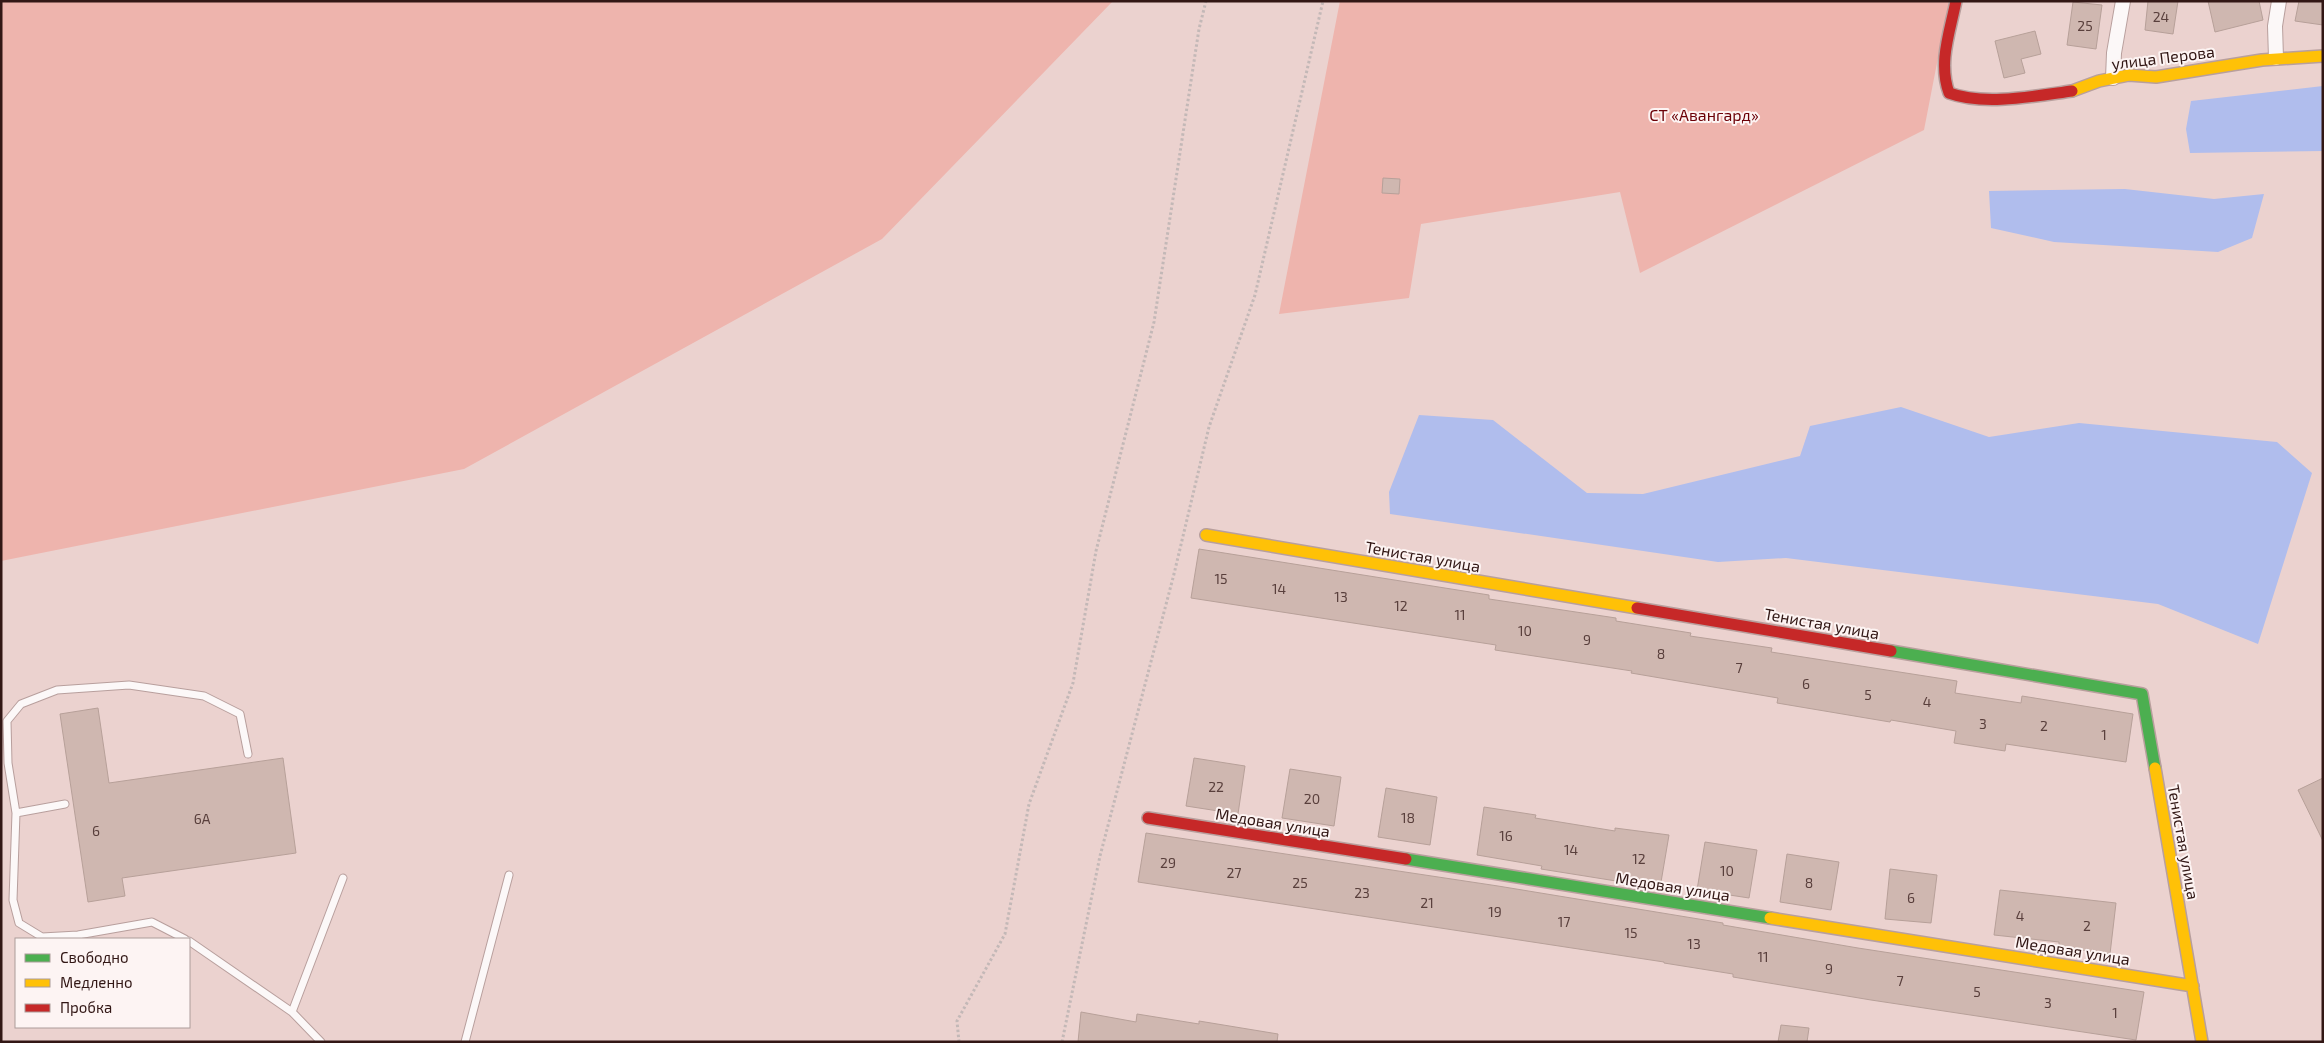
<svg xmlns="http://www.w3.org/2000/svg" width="2324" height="1043" viewBox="0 0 2324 1043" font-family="'Exo 2',sans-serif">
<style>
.green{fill:#eeb4ad}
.water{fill:#b0bded}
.building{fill:#cfb7b0;stroke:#b7a099}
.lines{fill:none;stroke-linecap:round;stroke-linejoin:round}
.lane-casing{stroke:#b89f9d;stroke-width:9}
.street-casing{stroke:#b89f9d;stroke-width:16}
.fast-casing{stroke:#b89f9d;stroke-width:14}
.slow-casing{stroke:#b89f9d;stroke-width:14}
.jam-casing{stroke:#b89f9d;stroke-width:14}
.path{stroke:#c3b8b7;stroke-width:3;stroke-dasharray:2.5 2.5;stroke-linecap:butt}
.lane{stroke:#fcf8f8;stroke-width:7}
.street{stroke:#fcf8f8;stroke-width:14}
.fast{stroke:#4caf50;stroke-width:11}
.slow{stroke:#ffc107;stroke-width:11}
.jam{stroke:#c62828;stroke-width:11}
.labels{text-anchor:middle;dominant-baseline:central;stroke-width:4;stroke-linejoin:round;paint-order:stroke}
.number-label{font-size:14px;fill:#593f3c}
.street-label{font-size:16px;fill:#321715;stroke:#fdf4f3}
.park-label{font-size:16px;fill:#6c0007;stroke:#fdf4f3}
</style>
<rect width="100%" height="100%" fill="#ebd2cf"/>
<path class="green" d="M1,1H1113L882,239L464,469L1,561Z
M1340,1H1949L1924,130L1640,273L1620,192L1421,224L1409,298L1279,314Z"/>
<path class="water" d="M2323,86V151L2190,153L2186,129L2191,101Z
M2125,189L2214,199L2264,194L2252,238L2218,252L2054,242L1991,228L1989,191Z
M1901,407L1989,437L2079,423L2277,442L2312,473L2258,644L2158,604L1786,558L1718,562L1390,514L1389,492L1419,415L1493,420L1587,493L1643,494L1800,456L1810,426Z"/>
<path class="building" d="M2148,1H2178L2173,34L2145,30Z
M2208,1H2259L2263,20L2215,32Z
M2299,1H2323V25L2295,21Z
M2073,2L2102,5L2096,49L2067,45Z
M2035,31L2041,54L2021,59L2025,73L2004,78L1995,41Z
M1383,178L1400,179L1399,194L1382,193Z
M1199,549L1489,595V599L1616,618V621L1691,633L1690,636L1772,648L1771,652L1957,681L1955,693L2021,703L2022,696L2133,714L2126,762L2006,744L2005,751L1954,743L1956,731L1891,720L1890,722L1777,703L1778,698L1631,673L1632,671L1495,650L1496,645L1191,598Z
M98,708L109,783L283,758L296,853L122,878L125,896L88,902L60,714Z
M1194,758L1245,766L1238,814L1186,806Z
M1290,769L1341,777L1334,826L1282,818Z
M2323,778V841L2298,790Z
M1386,788L1437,797L1430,845L1378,837Z
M1484,807L1536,815L1535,818L1615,831V828L1669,835L1660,888L1541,869L1542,866L1477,855Z
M1146,833L1498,886L1723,923V925L1858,948L2144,992L2136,1040L1871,1000L1733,977V974L1664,963V962L1138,882Z
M1705,842L1757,850L1749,898L1697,890Z
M1787,854L1839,862L1831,910L1780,902Z
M1890,869L1937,875L1931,923L1885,919Z
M2000,890L2116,903L2110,954L2059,947V942L1994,935Z
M1081,1012L1136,1022L1137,1014L1199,1024V1021L1278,1034L1277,1042H1078Z
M1781,1025L1809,1028L1807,1042H1778Z"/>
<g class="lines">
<defs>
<path id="lane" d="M16,813L65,804
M185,939L152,922L78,935L42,937L19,923L13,900L16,813L8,763L7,721L21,704L57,690L129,685L204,696L240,714L248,754
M189,941L292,1012L321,1042
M292,1012L343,878
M465,1042L509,875"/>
<path id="street" d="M2276,58L2275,26L2279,1
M2113,78L2114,53L2123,1"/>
<path id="fast" d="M1891,651L2142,694L2155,768
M1406,859L1770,918"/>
<path id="slow" d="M2072,91L2099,81L2129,75L2156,77L2262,60L2323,56
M1206,535L1637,608
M2155,768L2202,1042
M1770,918L2193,986"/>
<path id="jam" d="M1956,1C1950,32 1938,62 1949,93C1984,106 2035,96 2072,91
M1637,608L1891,651
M1148,818L1406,859"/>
</defs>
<use href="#lane" class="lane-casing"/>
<use href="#street" class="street-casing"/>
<use href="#fast" class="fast-casing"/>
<use href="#slow" class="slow-casing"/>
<use href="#jam" class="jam-casing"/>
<path class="path" d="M959,1042L957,1021L1005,934L1029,804L1073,683L1096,551L1154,322L1199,29L1206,1
M1062,1042L1100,856L1174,574L1209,427L1255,295L1323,1"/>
<use href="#lane" class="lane"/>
<use href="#street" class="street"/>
<use href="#fast" class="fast"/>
<use href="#slow" class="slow"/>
<use href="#jam" class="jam"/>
</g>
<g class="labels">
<g class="number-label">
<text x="2161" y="16">24</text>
<text x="2085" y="25">25</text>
<text x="1221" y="578">15</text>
<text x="1279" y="588">14</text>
<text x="1341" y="596">13</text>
<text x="1401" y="605">12</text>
<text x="1460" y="614">11</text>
<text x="1525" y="630">10</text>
<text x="1587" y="639">9</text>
<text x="1661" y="653">8</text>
<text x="1739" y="667">7</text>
<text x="1806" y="683">6</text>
<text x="1868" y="694">5</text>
<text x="1927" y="701">4</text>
<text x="1983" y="723">3</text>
<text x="2044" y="725">2</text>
<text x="2104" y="734">1</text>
<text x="1216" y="786">22</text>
<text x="1312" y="798">20</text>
<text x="1408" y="817">18</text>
<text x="202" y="818">6А</text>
<text x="96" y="830">6</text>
<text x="1506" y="835">16</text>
<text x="1571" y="849">14</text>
<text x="1639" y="858">12</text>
<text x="1168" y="862">29</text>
<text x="1727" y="870">10</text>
<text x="1234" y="872">27</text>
<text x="1300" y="882">25</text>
<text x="1809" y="882">8</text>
<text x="1362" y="892">23</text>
<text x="1911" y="897">6</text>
<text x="1427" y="902">21</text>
<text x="1495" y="911">19</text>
<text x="2020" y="915">4</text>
<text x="1564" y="921">17</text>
<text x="2087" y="925">2</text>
<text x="1631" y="932">15</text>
<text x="1694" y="943">13</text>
<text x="1763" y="956">11</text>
<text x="1829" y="968">9</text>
<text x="1900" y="980">7</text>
<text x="1977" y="991">5</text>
<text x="2048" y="1002">3</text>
<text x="2115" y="1012">1</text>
</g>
<g class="street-label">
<text transform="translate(2163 57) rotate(-7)">улица Перова</text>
<text transform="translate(1423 556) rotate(10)">Тенистая улица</text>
<text transform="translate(1822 623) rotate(10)">Тенистая улица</text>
<text transform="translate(1273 822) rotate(9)">Медовая улица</text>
<text transform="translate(2184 842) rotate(80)">Тенистая улица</text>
<text transform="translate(1673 886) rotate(9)">Медовая улица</text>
<text transform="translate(2073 950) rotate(9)">Медовая улица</text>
</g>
<g class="park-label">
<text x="1704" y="114">СТ «Авангард»</text>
</g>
</g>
<rect width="2324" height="1043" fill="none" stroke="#321715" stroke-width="5"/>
<rect x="15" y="938" width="175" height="90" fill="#fdf4f3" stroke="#ac9c9a"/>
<rect x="25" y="954" width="25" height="8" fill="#4caf50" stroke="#ac9c9a"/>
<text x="60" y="963" font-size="15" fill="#321715">Свободно</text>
<rect x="25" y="979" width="25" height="8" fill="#ffc107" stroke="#ac9c9a"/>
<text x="60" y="988" font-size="15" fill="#321715">Медленно</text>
<rect x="25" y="1004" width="25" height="8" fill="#c62828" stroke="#ac9c9a"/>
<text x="60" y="1013" font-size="15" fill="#321715">Пробка</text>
</svg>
